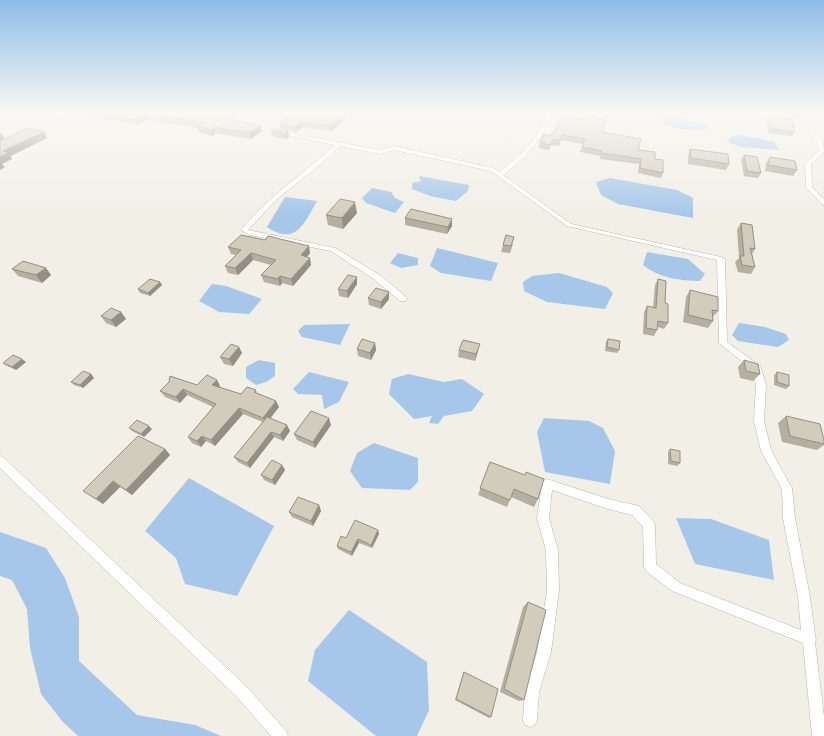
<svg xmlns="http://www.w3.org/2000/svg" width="824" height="736" viewBox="0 0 824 736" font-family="Overpass,sans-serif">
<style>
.water{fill:#a6c7e9}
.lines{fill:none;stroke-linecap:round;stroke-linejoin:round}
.canal{fill:#a6c7e9;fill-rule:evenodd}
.street-casing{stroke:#bcb7a9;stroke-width:1}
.street{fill:#fff;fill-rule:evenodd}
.wall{fill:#b5afa2}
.shaded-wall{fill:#938f84}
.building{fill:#d2ccbc;stroke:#938f84}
</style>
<rect width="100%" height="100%" fill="#f1efe6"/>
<path class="water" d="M675,117L706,125L707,129C692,130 670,131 659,120Z
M739,135L775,142L778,150L742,147L727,142L732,136Z
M419,176L469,185L468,191L456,201L430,196L412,189V183L421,181Z
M610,178L677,190L693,198V218L618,204L601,195L596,182Z
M372,188L391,192L395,198L404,202L395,213L366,203L362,198Z
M285,197L317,201C305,222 296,247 267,227Z
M437,248L498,263L491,281L441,273L430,266Z
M647,252L688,259L705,274L700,281C681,281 659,278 643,265Z
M398,253L418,258V265L401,268L390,263Z
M559,273L607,287L613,293L605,309L547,302L524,291L523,282L532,276Z
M212,284L226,286L262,299L249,314L219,312L199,301Z
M739,323L765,327L786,334L789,340L778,347L738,341L732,335Z
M350,324L340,345L302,337L298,331L304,325Z
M259,360L275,363V376L266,382L256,385L246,378V367Z
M309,372L349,382L339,402L324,409L322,395L298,394L293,389Z
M408,374L444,382L462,379L484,394L472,411L444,416L438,424L429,423L432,416L414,419L389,394L392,379Z
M544,418L589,421L603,428L615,451L610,484L545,472L537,432Z
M374,443L418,458V482L410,490L362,488L350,471L357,453Z
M189,478L274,526L237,596L185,584L176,558L145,531Z
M676,518L711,519L769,540L774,580L695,564Z
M0,532L46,548L65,578L79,617V661L137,715L195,725L221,736H78L62,721L41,694L30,648L27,609L12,580L0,576Z
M349,610L427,662L429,710L417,736H376L308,681L315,650Z"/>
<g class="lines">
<path class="canal" d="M788,113H796L799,116L796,118Z"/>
<defs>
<path id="street" d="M63,113H69L27,135L22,134Z
M548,113H553C544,139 524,159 503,175L571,224L721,257L725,259L727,342L760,366L761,368L766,385L764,421L771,450L792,488L795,518L810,597L815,635L816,640L815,643L824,717V736H812L803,643L672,591L646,571L644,567L643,527L632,515L608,509L552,490L549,518L558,550L559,591L551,652L539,692L537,720L535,725L530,727L525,725L523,720L525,692L537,652L547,591L546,550L537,518L542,484L543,481L547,479L608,499L639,506L653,521L655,525L656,564L680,583L801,630L798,597L783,518L782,489L761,451L754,421L756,385L753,370L719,343L717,260L567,226L491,171L394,150L380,154L340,146L316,168L276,200L248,230L335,248L380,275L406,297L407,299L406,301H400L374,279L331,251L250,235L241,230C268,197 304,173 335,145L250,127H248V125L380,150L394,146L493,168L499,172C520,157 539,138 548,113Z
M777,113H783L822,139L824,152L811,164L812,187L824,199V205L822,204L806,187L805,164L819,151L817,140Z
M0,456L4,458L248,688L286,731L288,736H271L238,698L0,468Z"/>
</defs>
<use href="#street" class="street-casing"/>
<use href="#street" class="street"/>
</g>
<path class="wall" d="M91,113H206L260,126L262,131L251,139L216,133L212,136L199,132L197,128L179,124L177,125L148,120L138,125L92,116Z
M345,114V120L331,131L303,127L296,132L281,129L280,123L302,118Z
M770,117L795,132L792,136L768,133L767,120Z
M564,119L585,120L596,119L602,132L655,159L663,173L661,178L638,173L639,164L600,159V156L580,152L583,144L561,140L559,146L551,145L549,150L539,148L540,142L551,136Z
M271,131L288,132L289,137L286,139L272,136Z
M690,149L729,164L726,170L688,164V155Z
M744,155L761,173L758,178L744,176L741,160Z
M770,157L797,170L793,176L765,171L766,163Z
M357,213L343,229L328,225L326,215Z
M405,218L452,226L447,234L405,225Z
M741,223L755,249L752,254L755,267L751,274L738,272L735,262L739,258L737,230Z
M513,244L510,253L501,252L503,245Z
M228,247L310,253L307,257L311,265L293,286L282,283L280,286L264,282L261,275L271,265L253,260L238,275L228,273L225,266L236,255L231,254Z
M46,268L51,275L42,283L18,276L12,269Z
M658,279L665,303L668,323L664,329L658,327L657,330L654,336L643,334L644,312L647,306L653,308L655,285Z
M160,282L162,285L150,296L140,293L138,289Z
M357,284L348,298L339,296L338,289Z
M690,290L718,311L712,318L713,321L708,328L683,322L686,297Z
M368,298L389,299L381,309L369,305Z
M121,312L126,319L116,327L106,323L101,316Z
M608,339L619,350L617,353L605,351L606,342Z
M375,343L376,350L371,360L358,356L357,349Z
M239,347L242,353L233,366L224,364L220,357Z
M459,350L478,351L475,361L458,357Z
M744,360L760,374L753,381L740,378L738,367Z
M26,362L16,370L7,366L3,363Z
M777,372L789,386L786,389L774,385V375Z
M91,374L94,378L83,388L74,385L71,382Z
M217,380L220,386L219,387L241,394L256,390L257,393L276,401L279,407L270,418L290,431L283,441L274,437L250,468L238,462L234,457L263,422L243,414L215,446L206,441L201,447L192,443L188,437L213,407L187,395L180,403L165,397L160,391L197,385Z
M786,416L824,440V445L817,450L782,442L778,423Z
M331,425L315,448L297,440L294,434Z
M129,428L152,429L144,437L132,431Z
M165,449L170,455L132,495L120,487L103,504L83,491Z
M670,449L680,463L677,466L668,464V452Z
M490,462L538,499L534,507L511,497L507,507L478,495Z
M282,465L285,470L275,485L264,480L261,475Z
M319,505L321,511L313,526L292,517L289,512Z
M378,530L379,534L372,548L359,543L352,556L338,549L337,546L346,538Z
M528,602L524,700L519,701L500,692L523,607Z
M464,672L491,717L489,718L455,700L463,674Z"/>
<path class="shaded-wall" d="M145,114L148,120L138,125L135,120Z
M345,114V120L331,131L330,126Z
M177,118L179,124L177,125L175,119Z
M302,122L303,127L296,132L295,127Z
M260,126L262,131L251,139L249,133Z
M214,127L216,133L212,136L211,130Z
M44,132L47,138L11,156L12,159L2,164L5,167L0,170V157L3,151Z
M288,132L289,137L286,139L285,134Z
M1,133L5,139L0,143V134Z
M355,202L357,213L343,229L342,218Z
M452,219V226L447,234L448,227Z
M309,246L310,253L302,262L301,255Z
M251,253L253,260L238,275L235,268Z
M310,258L311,265L293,286L291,279Z
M46,268L51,275L42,283L36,275Z
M280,276L282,283L280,286L278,279Z
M357,277V284L348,298L347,291Z
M160,282L162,285L150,296L148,293Z
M389,292V299L381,309V302Z
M121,312L126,319L116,327L111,320Z
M375,343L376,350L371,360L370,353Z
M480,344L478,351L475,361L476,354Z
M239,347L242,353L233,366L229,359Z
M22,359L26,362L16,370L12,367Z
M91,374L94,378L83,388L80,385Z
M217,380L220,386L216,391L212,385Z
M183,389L187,395L180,403L176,397Z
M276,401L279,407L266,424L263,418Z
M239,408L243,414L215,446L211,440Z
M329,418L331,425L315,448L313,442Z
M287,425L290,431L283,441L280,435Z
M149,426L152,429L144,437L141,434Z
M271,432L274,437L250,468L247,463Z
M202,436L206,441L201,447L197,441Z
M165,449L170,455L132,495L126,490Z
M282,465L285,470L275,485L272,480Z
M113,481L120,487L103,504L96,499Z
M319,505L321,511L313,526L311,521Z
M378,530L379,534L372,548L371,545Z
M358,539L359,543L352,556L351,552Z"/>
<path class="building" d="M105,113H206L260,126L249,133L214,127L211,130L197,126L202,123L177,118L175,119L145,114L135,120Z
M310,113H339L345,114L330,126L302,122L295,127L280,123L288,116L302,118Z
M586,115L596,116V119L606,120L602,132L641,139L638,150L655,152V159L663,160V173L640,168L641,159L602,153V151L582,147L585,139L563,135L560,141L553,139L550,145L540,142L544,134L551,136L563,116L564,119L565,117L585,120Z
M770,117L792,120L795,132L771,129Z
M28,128L44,132L3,151L8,153L0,157V141Z
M274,129L288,132L285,134L271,131Z
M690,149L728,154L729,164L691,158Z
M744,155L757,157L761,173L747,171Z
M770,157L795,161L797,170L768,165Z
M340,199L355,202L342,218L326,215Z
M411,209L452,219L448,227L405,218Z
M741,223L752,225L755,249L750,248L755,267L742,265L740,256H744Z
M241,235L265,240L268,236L309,246L301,255L310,258L291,279L280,276L278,279L261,275L276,260L251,253L235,268L225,266L241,250L228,247Z
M506,235L514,237L511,246L503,245Z
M23,261L46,268L36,275L12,269Z
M348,275L357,277L347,291L338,289Z
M150,279L160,282L148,293L138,289Z
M658,279L666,281L665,303L668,304V323L658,321L657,330L646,328L647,306L656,308Z
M376,288L389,292L381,302L368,298Z
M690,290L718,297V311L712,310L713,321L688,315Z
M111,308L121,312L111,320L101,316Z
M362,339L375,343L370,353L357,349Z
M608,339L620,341L619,350L607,347Z
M463,340L480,344L476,354L459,350Z
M231,344L239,347L229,359L220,357Z
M13,355L22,359L12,367L3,363Z
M744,360L758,364L760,374L746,371Z
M83,371L91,374L80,385L71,382Z
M777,372L789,375V386L777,382Z
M207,375L217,380L212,385L241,394L247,387L256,390L254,392L276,401L263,418L239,408L211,440L202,436L197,441L188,437L216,404L183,389L176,397L160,391L169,382L170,376L197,385Z
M311,411L329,418L313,442L294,434Z
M786,416L820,424L824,440V444L790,436Z
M267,417L287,425L280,435L271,432L247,463L234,457Z
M137,420L149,426L141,434L129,428Z
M138,436L165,449L126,490L113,481L96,499L83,491Z
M670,449L680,451V463L671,461Z
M272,460L282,465L272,480L261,475Z
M490,462L525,475L526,472L544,479L538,499L514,489L510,500L480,488Z
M298,497L319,505L311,521L289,512Z
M355,520L378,530L371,545L358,539L351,552L337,546L341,536L346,538Z
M528,602L546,610L524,700L504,689Z
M464,672L498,689L491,717L456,699Z"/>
<linearGradient id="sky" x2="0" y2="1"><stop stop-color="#8dbce8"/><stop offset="0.52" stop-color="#f9f8f4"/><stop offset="1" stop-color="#f9f8f4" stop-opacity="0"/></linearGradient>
<rect width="824" height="216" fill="url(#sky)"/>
</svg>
